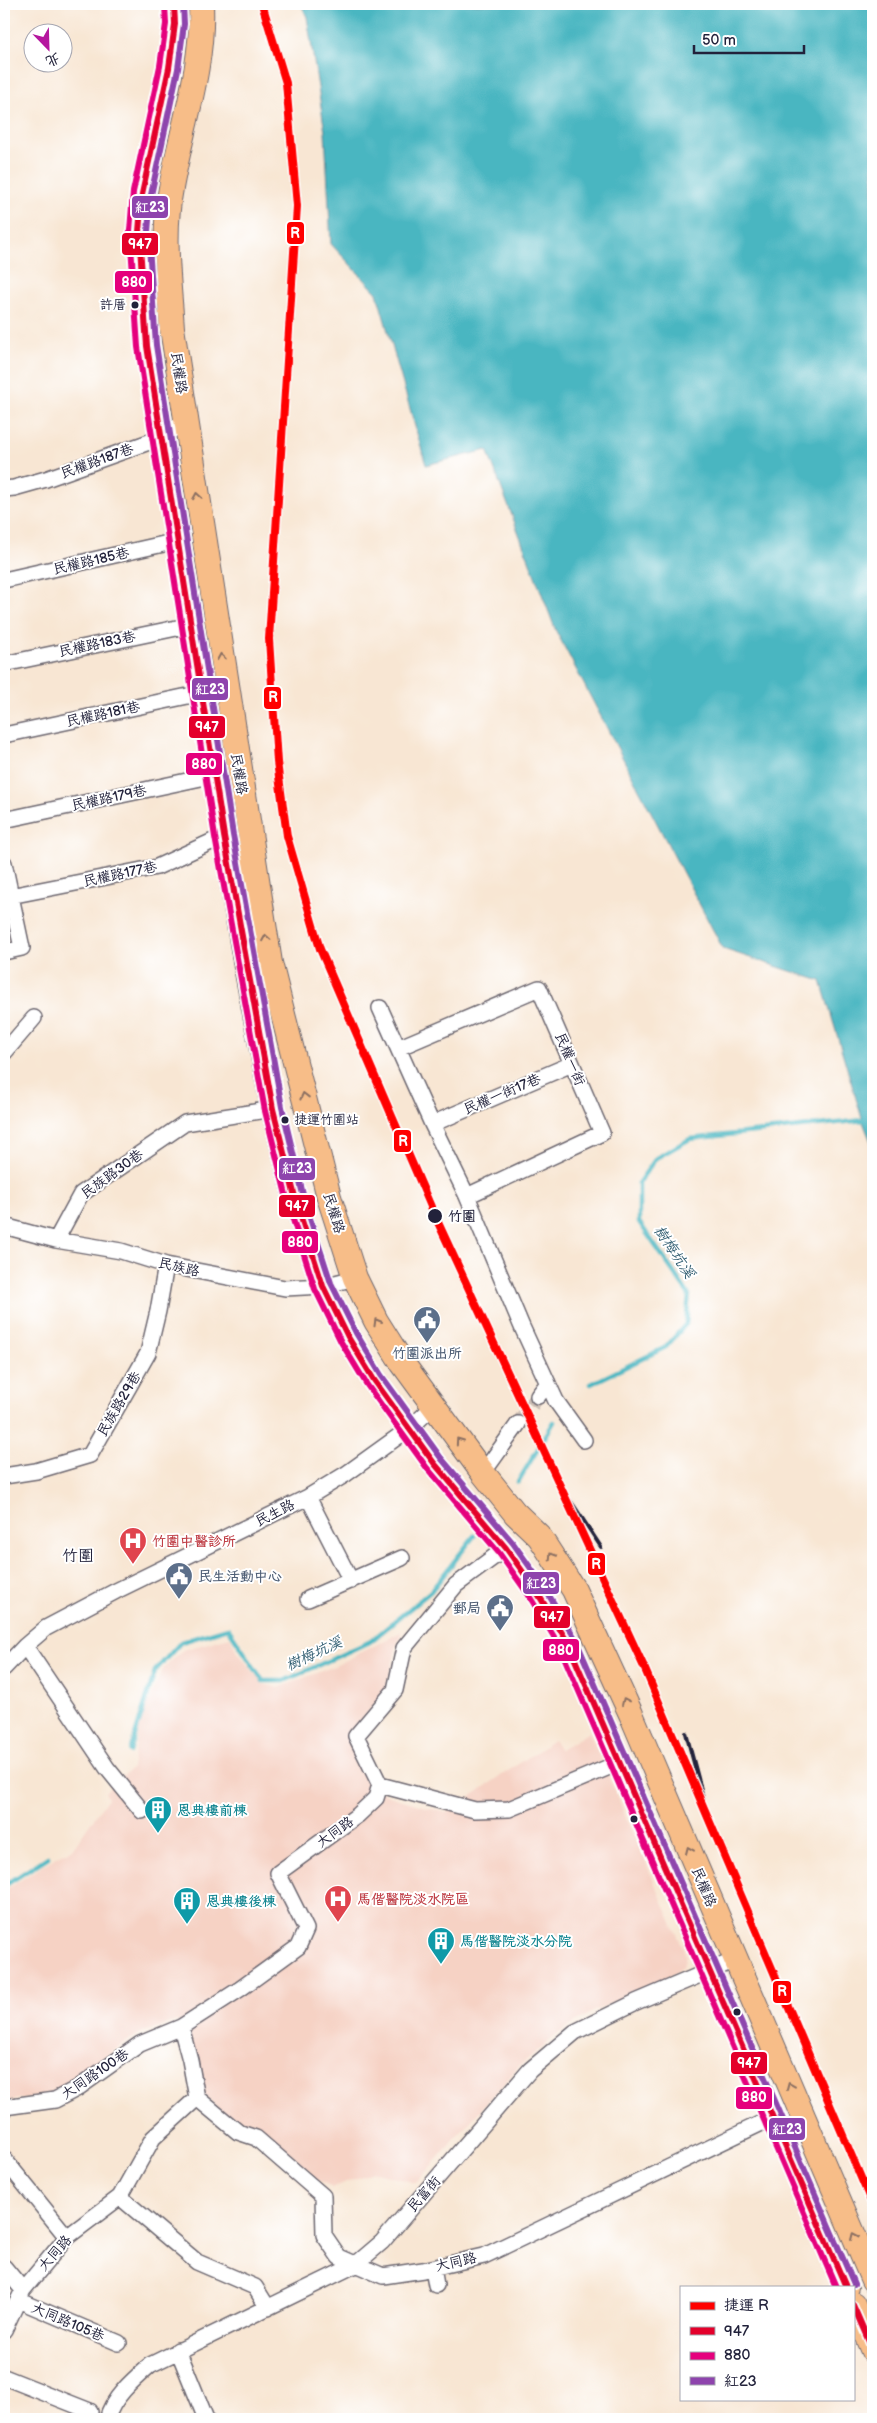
<svg xmlns="http://www.w3.org/2000/svg" width="877" height="2423" viewBox="0 0 877 2423" font-family="'Balsamiq Sans','LXGW WenKai TC',sans-serif">
<style>
.built{fill:#f6d2c4}
.water{fill:#48b6c1;stroke:#356c7e}
.lines{fill:none;stroke-linecap:round;stroke-linejoin:round}
.stream{stroke:#48b6c1;stroke-width:4.5}
.minor-tunnel{stroke:#cdbfb5;stroke-width:15;stroke-dasharray:15 8;stroke-linecap:butt}
.minor-casing{stroke:#6d6770;stroke-width:18}
.primary-casing{stroke:#6d6770;stroke-width:26}
.minor{stroke:#fff;stroke-width:15}
.primary{stroke:#f7bd88;stroke-width:24}
.rail{stroke:#22223b;stroke-width:4}
.bus-1-casing{stroke:#fff;stroke-width:10}
.bus-2-casing{stroke:#fff;stroke-width:10}
.bus-3-casing{stroke:#fff;stroke-width:10}
.bus-1{stroke:#e4002b;stroke-width:6}
.bus-2{stroke:#e5007d;stroke-width:6}
.bus-3{stroke:#8e44ad;stroke-width:6}
.metro-1-casing{stroke:#fff;stroke-width:11}
.metro-1{stroke:#f00;stroke-width:8}
.oneway{stroke:#8c7062}
.bus-dot{fill:#22223b;stroke:#fff;stroke-width:2}
.labels{text-anchor:middle;dominant-baseline:central;stroke-width:4;stroke-linejoin:round;paint-order:stroke}
.bus-label{font-size:13px;fill:#22223b;stroke:#fff;text-anchor:end}
.street-label{font-size:14px;fill:#22223b;stroke:#fff}
.stop-label{font-size:14px;font-weight:bold;fill:#22223b;stroke:#fff;text-anchor:start}
.service-label{font-size:14px;font-weight:bold;fill:#4e5e75;stroke:#fff}
.health-label{font-size:14px;font-weight:bold;fill:#be3a42;stroke:#fff;text-anchor:start}
.culture-label{font-size:14px;font-weight:bold;fill:#0d838f;stroke:#fff;text-anchor:start}
.water-label{font-size:15px;font-style:italic;fill:#315d71;stroke:#fff}
.quarter-label{font-size:16px;fill:#22223b;stroke:#fff}
.line-badge{stroke:#fff;stroke-width:2}
.badge-label{font-size:14px;text-anchor:middle;font-weight:bold;fill:#fff}
</style>
<rect width="100%" height="100%" fill="#fff"/>
<filter id="ink" filterUnits="userSpaceOnUse"><feTurbulence type="fractalNoise" baseFrequency=".02" numOctaves="2"/><feDisplacementMap in="SourceGraphic" scale="10" xChannelSelector="R" yChannelSelector="G"/><feConvolveMatrix kernelMatrix="1 2 1 2 8 2 1 2 1" color-interpolation-filters="sRGB"/></filter>
<filter id="wash" filterUnits="userSpaceOnUse"><feTurbulence type="fractalNoise" baseFrequency=".0096" numOctaves="4" result="noise"/><feDisplacementMap in="SourceGraphic" scale="20" xChannelSelector="R" yChannelSelector="G"/><feGaussianBlur stdDeviation="1.12" result="paint"/><feColorMatrix in="noise" values="0 0 0 0 0 0 0 0 0 0 0 0 0 0 0 0 0 1.4 0 .05"/><feComposite in="paint" operator="in"/></filter>
<g filter="url(#wash)">
<rect width="100%" height="100%" fill="#f8e6d3"/>
<path class="built" d="M401,1632L384,1694L353,1728L351,1741L371,1786L389,1796L446,1813L554,1740L560,1750L589,1732L686,1955L683,1967L673,1975L594,2011L559,2033L519,2066L416,2183L373,2172L333,2187L307,2176L237,2125L202,2093L177,2021L143,2032L124,2043L67,2087L51,2095L4,2101V1891L59,1855L72,1850L108,1798L105,1792L132,1768L141,1720L163,1669L183,1650L230,1637L236,1650L263,1684L278,1688L337,1665Z"/>
<path class="water" d="M301,4H873V1147L863,1122L821,981L723,949L556,631L487,450L426,465L377,293L331,244L325,132L307,17Z"/>
<g class="lines">
<path class="stream" d="M591,1384L666,1347L686,1324L689,1295L639,1222V1182L656,1158L690,1139L873,1119
M518,1482L554,1422
M130,1752L155,1671L181,1642L228,1628L263,1681H284L371,1641L431,1591L474,1536
M4,1886L48,1857"/>
</g>
</g>
<g filter="url(#ink)">
<g class="lines">
<path class="minor-tunnel" d="M518,1424L538,1396"/>
<defs>
<path id="minor" d="M4,489L14,488L46,479L163,437L185,421
M4,580L177,541
M4,664L191,625
M4,735L202,693
M4,820L215,775
M4,863L22,948L4,952
M10,896L157,867L224,836
M380,1008L432,1124L467,1196L522,1327L556,1401L584,1440
M398,1048L539,988L602,1133L467,1196
M4,1053L34,1018
M432,1124L572,1064
M4,1226L56,1240L121,1251L166,1265L285,1288L323,1286L355,1278
M56,1240L81,1194L185,1123L273,1109
M538,1396L548,1383
M483,1473L518,1424
M4,1476L36,1471L90,1455L148,1353L158,1311L166,1265
M308,1497L351,1581
M308,1599L402,1558
M25,1646L107,1768L142,1811
M4,1668L25,1646L46,1628L116,1591L308,1497L346,1474L410,1428L435,1405
M380,1785L475,1810L509,1809L621,1762
M181,2027L190,2060L197,2098L238,2132L256,2138L323,2196L324,2235L339,2257L383,2276L423,2270L484,2256L774,2117
M4,2107L55,2100L78,2088L140,2044L181,2027L240,1989L298,1947L306,1929L278,1873L358,1815L376,1798L380,1785L356,1736L395,1690L404,1648L456,1585L506,1548
M4,2159L67,2237
M120,2197L197,2262L255,2287L268,2308
M4,2267L23,2290
M433,2268L436,2285
M18,2300L119,2343
M4,2330L23,2290L67,2237L120,2197L153,2138L197,2098
M178,2350L206,2419
M4,2377L90,2411
M107,2419C112,2398 134,2379 150,2365L355,2265L382,2242L530,2070L575,2032L636,2002L735,1960"/>
<path id="primary" d="M174,4L175,24L169,68L142,194L139,232L147,346L224,836L246,967L273,1109L297,1205L323,1286L348,1337L374,1380L434,1463L506,1548L535,1589L567,1641L846,2287
M201,4C204,67 182,126 171,188C162,234 169,282 172,328L270,963L329,1197L355,1278L376,1321L403,1364L483,1473L515,1513L539,1536L574,1590L631,1714L873,2280
M853,2304L873,2351"/>
</defs>
<use href="#minor" class="minor-casing"/>
<use href="#primary" class="primary-casing"/>
<use href="#minor" class="minor"/>
<use href="#primary" class="primary"/>
<path class="rail" d="M557,1480L601,1547
M686,1733L711,1827"/>
<defs>
<path id="bus-1" d="M174,4L175,24L169,68L142,194L139,232L147,346L224,836L273,1109L297,1205L323,1286L348,1337L374,1380L434,1463L506,1548L535,1589L567,1641L846,2287
M853,2305L873,2351"/>
<path id="bus-2" d="M165,4L166,24L160,66L133,192L130,231L138,347L215,837L265,1111L289,1207L315,1289L341,1342L367,1385L427,1468L499,1553L528,1594L559,1645L836,2287"/>
<path id="bus-3" d="M183,4L184,24L178,69L151,195L148,232L156,345L233,835L282,1107L305,1203L331,1283L356,1333L381,1375L441,1458L513,1543L542,1584L575,1638L854,2284"/>
</defs>
<use href="#bus-1" class="bus-1-casing"/>
<use href="#bus-2" class="bus-2-casing"/>
<use href="#bus-3" class="bus-3-casing"/>
<use href="#bus-1" class="bus-1"/>
<use href="#bus-2" class="bus-2"/>
<use href="#bus-3" class="bus-3"/>
<defs>
<path id="metro-1" d="M262,4L286,83L297,206L269,639L277,762L287,836L320,949L435,1216L644,1667L873,2206"/>
</defs>
<use href="#metro-1" class="metro-1-casing"/>
<use href="#metro-1" class="metro-1"/>
</g>
<defs><path id="oneway-chevron" d="M-2-3.5L2.5 0L-2 3.5" fill="none" stroke-width="1.6" stroke-linecap="round" stroke-linejoin="round" transform="scale(1.25)"/></defs>
<g class="oneway">
<use href="#oneway-chevron" transform="translate(197 496) rotate(-99)"/>
<use href="#oneway-chevron" transform="translate(221 657) rotate(-99)"/>
<use href="#oneway-chevron" transform="translate(266 938) rotate(-99)"/>
<use href="#oneway-chevron" transform="translate(304 1096) rotate(-104)"/>
<use href="#oneway-chevron" transform="translate(377 1322) rotate(-120)"/>
<use href="#oneway-chevron" transform="translate(459 1441) rotate(-125)"/>
<use href="#oneway-chevron" transform="translate(552 1556) rotate(-123)"/>
<use href="#oneway-chevron" transform="translate(625 1701) rotate(-115)"/>
<use href="#oneway-chevron" transform="translate(689 1850) rotate(-113)"/>
<use href="#oneway-chevron" transform="translate(790 2086) rotate(-113)"/>
<use href="#oneway-chevron" transform="translate(854 2236) rotate(-114)"/>
</g>
</g>
<defs>
<symbol id="civic-pin" viewBox="-11 -11 22 30"><path d="M0 17L-7.5 6A9.5 9.5 0 1 1 7.5 6Z" fill="#5c6f8a" stroke="#fff"/><path d="M-.6-6.5H3V-4.5H.6V-3L4-1V1h2V6H-6V1h2V-1L-.6-3ZM-1.2 2.5V6h2.4V2.5Z" fill="#fff"/></symbol>
<symbol id="hospital-pin" viewBox="-11 -11 22 30"><path d="M0 17L-7.5 6A9.5 9.5 0 1 1 7.5 6Z" fill="#e0444e" stroke="#fff"/><path d="M-5-5h3v3.5h4V-5h3V5h-3V1.5h-4V5h-3Z" fill="#fff"/></symbol>
<symbol id="building-pin" viewBox="-11 -11 22 30"><path d="M0 17L-7.5 6A9.5 9.5 0 1 1 7.5 6Z" fill="#0f9aa8" stroke="#fff"/><path d="M-4-6H4V6H1V3H-1V6H-4ZM-2.5-4.3h1.7v1.8h-1.7ZM.8-4.3h1.7v1.8H.8ZM-2.5-1h1.7V.8h-1.7ZM.8-1h1.7V.8H.8Z" fill="#fff"/></symbol>
</defs>
<g fill-rule="evenodd">
<use href="#civic-pin" x="411" y="1304" width="32" height="43"/>
<use href="#hospital-pin" x="117" y="1525" width="32" height="43"/>
<use href="#civic-pin" x="163" y="1560" width="32" height="43"/>
<use href="#civic-pin" x="484" y="1592" width="32" height="43"/>
<use href="#building-pin" x="142" y="1794" width="32" height="43"/>
<use href="#hospital-pin" x="322" y="1883" width="32" height="43"/>
<use href="#building-pin" x="171" y="1885" width="32" height="43"/>
<use href="#building-pin" x="425" y="1925" width="32" height="43"/>
</g>
<g class="bus-dot">
<circle cx="135" cy="305" r="4.5"/>
<circle cx="285" cy="1120" r="4.5"/>
<circle cx="435" cy="1216" r="8"/>
<circle cx="634" cy="1819" r="4.5"/>
<circle cx="737" cy="2012" r="4.5"/>
</g>
<g class="labels">
<g class="bus-label">
<text x="126" y="305">許厝</text>
<text x="294" y="1120" text-anchor="start">捷運竹圍站</text>
</g>
<g class="street-label">
<text transform="translate(179 373) rotate(82)">民權路</text>
<text transform="translate(97 461) rotate(-20)">民權路187巷</text>
<text transform="translate(91 561) rotate(-13)">民權路185巷</text>
<text transform="translate(97 644) rotate(-12)">民權路183巷</text>
<text transform="translate(103 714) rotate(-12)">民權路181巷</text>
<text transform="translate(239 774) rotate(81)">民權路</text>
<text transform="translate(109 798) rotate(-12)">民權路179巷</text>
<text transform="translate(120 874) rotate(-12)">民權路177巷</text>
<text transform="translate(570 1059) rotate(67)">民權一街</text>
<text transform="translate(502 1094) rotate(-23)">民權一街17巷</text>
<text transform="translate(112 1174) rotate(-36)">民族路30巷</text>
<text transform="translate(334 1213) rotate(73)">民權路</text>
<text transform="translate(179 1267) rotate(13)">民族路</text>
<text transform="translate(119 1404) rotate(-60)">民族路29巷</text>
<text transform="translate(275 1513) rotate(-27)">民生路</text>
<text transform="translate(335 1832) rotate(-36)">大同路</text>
<text transform="translate(704 1887) rotate(67)">民權路</text>
<text transform="translate(95 2074) rotate(-34)">大同路100巷</text>
<text transform="translate(424 2194) rotate(-49)">民富街</text>
<text transform="translate(55 2253) rotate(-49)">大同路</text>
<text transform="translate(456 2262) rotate(-13)">大同路</text>
<text transform="translate(68 2322) rotate(23)">大同路105巷</text>
</g>
<g class="stop-label">
<text x="448" y="1216">竹圍</text>
</g>
<g class="service-label">
<text x="427" y="1353">竹圍派出所</text>
<text x="198" y="1576" text-anchor="start">民生活動中心</text>
<text x="481" y="1608" text-anchor="end">郵局</text>
</g>
<g class="health-label">
<text x="152" y="1541">竹圍中醫診所</text>
<text x="357" y="1899">馬偕醫院淡水院區</text>
</g>
<g class="culture-label">
<text x="177" y="1810">恩典樓前棟</text>
<text x="206" y="1901">恩典樓後棟</text>
<text x="460" y="1941">馬偕醫院淡水分院</text>
</g>
<g class="water-label">
<text transform="translate(674 1252) rotate(56)">樹梅坑溪</text>
<text transform="translate(314 1654) rotate(-25)">樹梅坑溪</text>
</g>
<g class="quarter-label">
<text x="78" y="1556">竹圍</text>
</g>
</g>
<g class="line-badge">
<rect x="131" y="195" width="38" height="24" rx="5" fill="#8e44ad"/>
<rect x="286" y="221" width="19" height="24" rx="5" fill="#f00"/>
<rect x="121" y="232" width="38" height="24" rx="5" fill="#e4002b"/>
<rect x="114" y="270" width="39" height="24" rx="5" fill="#e5007d"/>
<rect x="191" y="677" width="38" height="24" rx="5" fill="#8e44ad"/>
<rect x="263" y="686" width="19" height="24" rx="5" fill="#f00"/>
<rect x="188" y="715" width="38" height="24" rx="5" fill="#e4002b"/>
<rect x="185" y="752" width="38" height="24" rx="5" fill="#e5007d"/>
<rect x="393" y="1129" width="19" height="24" rx="5" fill="#f00"/>
<rect x="278" y="1157" width="38" height="24" rx="5" fill="#8e44ad"/>
<rect x="278" y="1194" width="38" height="24" rx="5" fill="#e4002b"/>
<rect x="281" y="1230" width="38" height="24" rx="5" fill="#e5007d"/>
<rect x="587" y="1552" width="19" height="24" rx="5" fill="#f00"/>
<rect x="522" y="1571" width="38" height="24" rx="5" fill="#8e44ad"/>
<rect x="533" y="1605" width="38" height="24" rx="5" fill="#e4002b"/>
<rect x="542" y="1638" width="38" height="24" rx="5" fill="#e5007d"/>
<rect x="772" y="1980" width="20" height="24" rx="5" fill="#f00"/>
<rect x="730" y="2051" width="38" height="24" rx="5" fill="#e4002b"/>
<rect x="735" y="2086" width="38" height="24" rx="5" fill="#e5007d"/>
<rect x="768" y="2117" width="38" height="24" rx="5" fill="#8e44ad"/>
</g>
<g class="badge-label">
<text x="150" y="212">紅23</text>
<text x="295" y="238">R</text>
<text x="140" y="249">947</text>
<text x="134" y="287">880</text>
<text x="210" y="694">紅23</text>
<text x="273" y="702">R</text>
<text x="207" y="732">947</text>
<text x="204" y="769">880</text>
<text x="403" y="1146">R</text>
<text x="297" y="1173">紅23</text>
<text x="297" y="1211">947</text>
<text x="300" y="1247">880</text>
<text x="596" y="1569">R</text>
<text x="541" y="1588">紅23</text>
<text x="552" y="1622">947</text>
<text x="561" y="1655">880</text>
<text x="782" y="1996">R</text>
<text x="749" y="2068">947</text>
<text x="754" y="2102">880</text>
<text x="787" y="2134">紅23</text>
</g>
<rect width="877" height="2423" fill="none" stroke="#fff" stroke-width="20"/>
<rect x="680" y="2286" width="175" height="115" fill="#ffffff" stroke="#a7a7b1"/>
<rect x="690" y="2302" width="25" height="8" fill="#ff0000" stroke="#a7a7b1"/>
<text x="724" y="2310" font-size="15" fill="#22223b">捷運 R</text>
<rect x="690" y="2327" width="25" height="8" fill="#e4002b" stroke="#a7a7b1"/>
<text x="724" y="2336" font-size="15" fill="#22223b">947</text>
<rect x="690" y="2352" width="25" height="8" fill="#e5007d" stroke="#a7a7b1"/>
<text x="724" y="2360" font-size="15" fill="#22223b">880</text>
<rect x="690" y="2377" width="25" height="8" fill="#8e44ad" stroke="#a7a7b1"/>
<text x="724" y="2386" font-size="15" fill="#22223b">紅23</text>
<g transform="translate(48 48) rotate(157)"><circle r="24" fill="#ffffff" stroke="#a7a7b1"/>
<path d="M0-4L9 19L0 12L-9 19Z" fill="#b5179e"/>
<text y="-8" font-size="14" font-weight="bold" text-anchor="middle" fill="#22223b">北</text>
</g>
<path d="M694 45v8h110v-8" fill="none" stroke="#22223b" stroke-width="2.5"/>
<text x="702" y="45" font-size="15" fill="#22223b" stroke="#ffffff" stroke-width="4" paint-order="stroke">50 m</text>
</svg>
